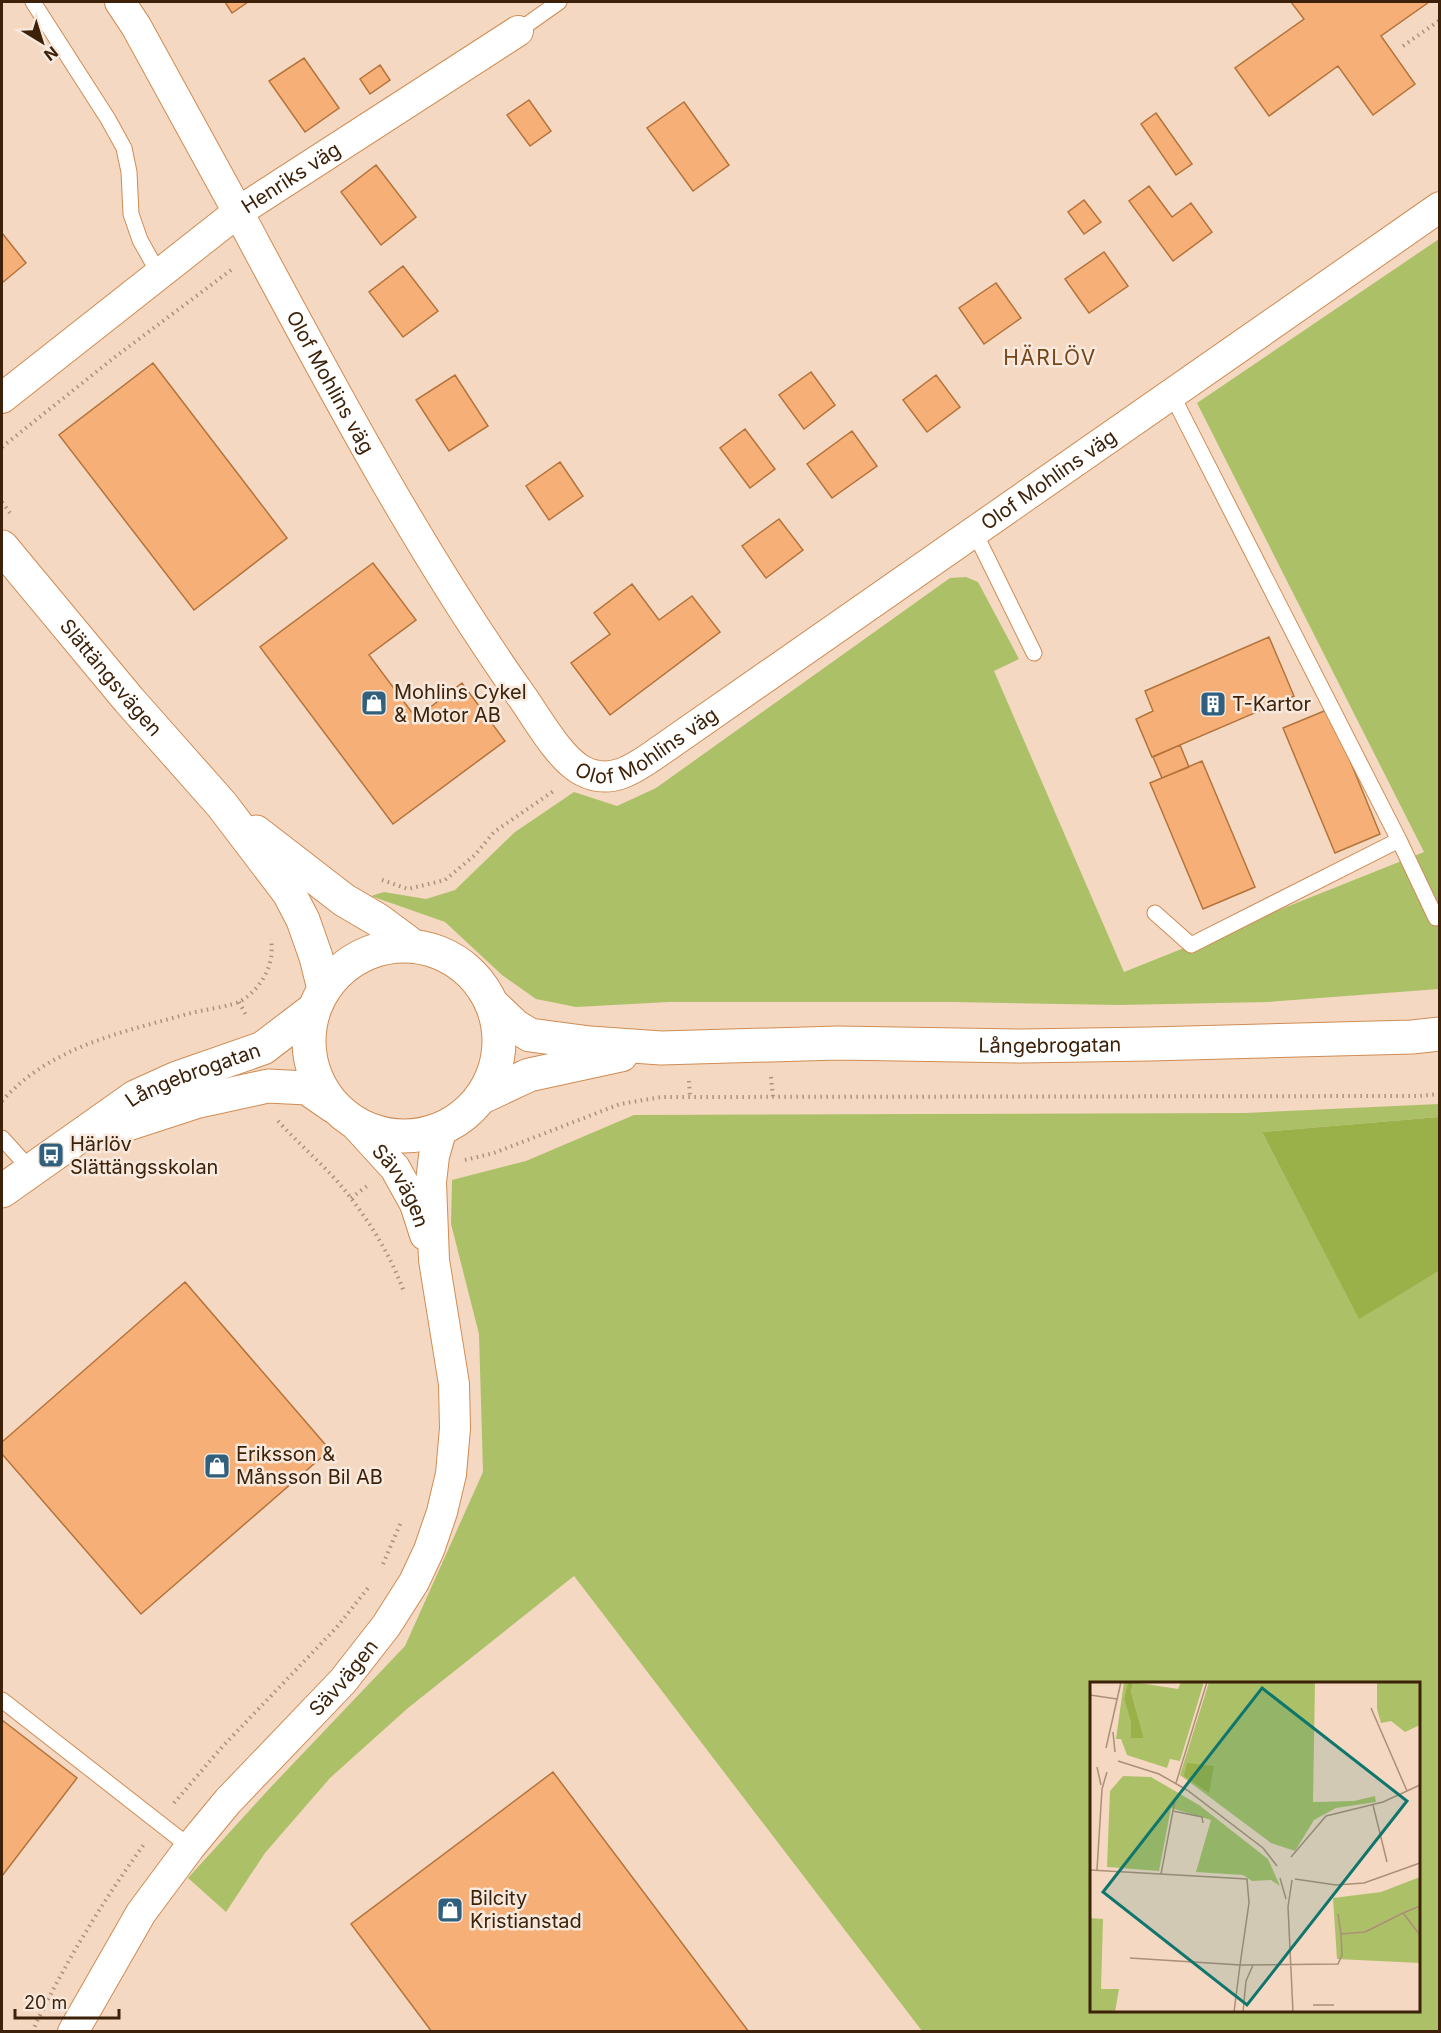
<svg xmlns="http://www.w3.org/2000/svg" width="1441" height="2033" viewBox="0 0 1441 2033" font-family="Inter,sans-serif">
<style>
.green{fill:#acc068;fill-rule:evenodd}
.forest{fill:#9ab048}
.building{fill:#f6b077;stroke:#b4733a;stroke-width:1.5}
.lines{fill:none;stroke-linecap:round;stroke-linejoin:round}
.service-casing{stroke:#cf8c53;stroke-width:17}
.minor-casing{stroke:#cf8c53;stroke-width:32}
.tertiary-casing{stroke:#cf8c53;stroke-width:35}
.secondary-casing{stroke:#cf8c53;stroke-width:35}
.path{stroke:#ae917a;stroke-width:4;stroke-dasharray:1.5 4.5;stroke-linecap:butt}
.service{stroke:#fff;stroke-width:15}
.minor{stroke:#fff;stroke-width:30}
.tertiary{stroke:#fff;stroke-width:33}
.secondary{stroke:#fff;stroke-width:33}
.labels{text-anchor:middle;dominant-baseline:central;stroke-width:5;stroke-linejoin:round;paint-order:stroke}
.street-label{font-size:20px;fill:#3d2209;stroke:#f7e9de}
.poi-label{font-size:20px;fill:#3d2209;stroke:#f7e9de;text-anchor:start}
.neighbourhood-label{font-size:21px;letter-spacing:1.5px;fill:#764619;stroke:#f7e9de}
.inset-road{fill:none;stroke:#ab8f78;stroke-width:1.5}
.view{fill:#0f766e;fill-opacity:0.15;stroke:#0f766e;stroke-width:3}
.inset-edge{fill:none;stroke:#3d2209;stroke-width:3}
</style>
<rect width="100%" height="100%" fill="#f5d8c2"/>
<path class="green" d="M1439,239V989L1268,1002L1119,1005L953,1002H669L576,1007L536,999L502,975L445,922L371,896L384,892L426,899L455,890L515,832L574,792L617,806L656,788L950,578L966,577L978,582L1019,659L994,671L1124,972L1424,852L1197,403Z
M1439,1104V1117L1262,1132L1359,1318L1439,1271V2031H922L574,1576L408,1708L330,1778L265,1853L226,1912L188,1878L269,1789L405,1646L483,1472L479,1334L451,1224L452,1180L526,1161L634,1115L1245,1113ZM1092,1684H1418V2010H1092Z"/>
<path class="forest" d="M1439,1117V1271L1359,1319L1262,1132Z"/>
<path class="building" d="M225,2H248L232,13Z
M1291,2H1429L1381,36L1415,84L1373,115L1338,66L1269,116L1235,68L1304,19Z
M304,58L339,108L305,132L269,81Z
M380,65L390,80L370,94L360,79Z
M529,100L551,131L530,146L507,115Z
M684,102L729,165L693,191L647,128Z
M1156,113L1192,164L1176,175L1141,124Z
M376,165L416,217L381,245L341,192Z
M1149,186L1172,217L1191,203L1212,232L1173,261L1129,201Z
M1084,200L1101,222L1084,234L1068,212Z
M2,233L26,263L2,283Z
M1104,252L1128,286L1089,313L1065,279Z
M403,266L438,311L403,337L369,292Z
M996,283L1021,318L984,344L959,308Z
M153,363L287,538L194,610L59,435Z
M811,372L835,405L804,429L779,395Z
M455,375L488,426L449,451L416,400Z
M936,375L960,407L927,432L903,400Z
M745,429L775,469L750,488L720,448Z
M852,431L877,466L832,498L807,464Z
M560,462L583,496L549,520L526,486Z
M779,519L803,550L766,578L742,546Z
M373,563L416,620L369,655L416,718L462,683L505,741L393,824L260,647Z
M632,584L659,620L692,596L720,632L610,715L571,663L610,634L594,613Z
M1269,637L1294,696L1152,757L1136,719L1153,711L1145,691Z
M1329,709L1380,834L1335,853L1283,728Z
M1180,745L1189,767L1162,778L1153,757Z
M1202,761L1255,887L1203,909L1150,783Z
M185,1282L330,1450L141,1614L2,1454V1442Z
M2,1720L77,1778L2,1876Z
M553,1772L749,2032H432L351,1924Z"/>
<g class="lines">
<defs>
<path id="service" d="M33,2L108,119L124,148L129,172L131,214L140,240L159,274
M518,31L559,2
M1171,393L1399,840L1436,918
M974,531L1034,653
M1155,913L1191,945L1399,840
M2,1138L30,1169
M2,1700L190,1847"/>
<g id="minor">
<path id="s1" d="M120,2L136,26L238,212L518,31"/>
<path id="s2" d="M2,398L238,212C326,376 413,542 520,694C536,716 559,759 583,771C614,787 639,765 664,748L1440,207"/>
<path id="s3" d="M352,1121L395,1168L415,1204L425,1235"/>
<path id="s4" d="M73,2032L141,1913L190,1847L228,1801L343,1681L386,1626L414,1582L429,1550L442,1512L451,1474L455,1428L454,1384L434,1260L431,1182L434,1156L442,1128"/>
</g>
<g id="tertiary">
<path id="s5" d="M2,547L129,700L222,805L289,893L303,920L316,957L324,989"/>
<path d="M256,832L344,900L378,920L413,946"/>
</g>
<g id="secondary">
<circle cx="404" cy="1041" r="95"/>
<path id="s6" d="M492,1004L515,1026L530,1035L590,1043L661,1048L838,1043L1022,1046L1150,1044L1412,1037L1440,1034"/>
<path d="M480,1098L529,1075L621,1055"/>
<path d="M103,1132L195,1102L268,1086L307,1088L333,1106"/>
<path id="s7" d="M2,1191L135,1097L177,1078L263,1048L314,1009"/>
</g>
</defs>
<use href="#service" class="service-casing"/>
<use href="#minor" class="minor-casing"/>
<use href="#tertiary" class="tertiary-casing"/>
<use href="#secondary" class="secondary-casing"/>
<path class="path" d="M1403,46L1440,20
M2,447L115,357L231,270
M2,502L10,513
M382,880L408,889L445,880L475,855L494,832L555,790
M239,1002L247,1017
M771,1077L773,1097
M689,1081L690,1097
M2,1101C51,1046 123,1032 191,1013C203,1010 232,1006 241,1001C262,988 275,964 271,939
M278,1121C297,1142 318,1160 337,1181C365,1214 389,1251 404,1292
M465,1160L494,1153L620,1104L661,1097L1419,1096L1440,1094
M351,1198L367,1186
M383,1564L401,1522
M174,1803L222,1747L337,1627L368,1588
M32,2032C63,1966 102,1902 145,1843"/>
<use href="#service" class="service"/>
<use href="#minor" class="minor"/>
<use href="#tertiary" class="tertiary"/>
<use href="#secondary" class="secondary"/>
</g>
<defs>
<symbol id="shop-square" viewBox="-11 -11 22 22"><rect x="-9" y="-9" width="18" height="18" rx="4" fill="#31607f" stroke="#f7e9de"/><path d="M-5-2.5h2.3a2.7 3.5 0 0 1 5.4 0H5L5.5 6h-11ZM-1.5-2.5h3a1.5 2.3 0 0 0-3 0Z" fill="#fff"/></symbol>
<symbol id="building-square" viewBox="-11 -11 22 22"><rect x="-9" y="-9" width="18" height="18" rx="4" fill="#31607f" stroke="#f7e9de"/><path d="M-4-6H4V6H1V3H-1V6H-4ZM-2.5-4.3h1.7v1.8h-1.7ZM.8-4.3h1.7v1.8H.8ZM-2.5-1h1.7V.8h-1.7ZM.8-1h1.7V.8H.8Z" fill="#fff"/></symbol>
<symbol id="bus-square" viewBox="-11 -11 22 22"><rect x="-9" y="-9" width="18" height="18" rx="4" fill="#31607f" stroke="#f7e9de"/><path d="M-5-6H5V4H4V6H2V4H-2V6H-4V4H-5ZM-3.5-4V0h7V-4ZM-3.5 1.2v1.5H-2V1.2ZM2 1.2v1.5H3.5V1.2Z" fill="#fff"/></symbol>
</defs>
<g fill-rule="evenodd">
<use href="#shop-square" x="359" y="688" width="30" height="30"/>
<use href="#building-square" x="1198" y="689" width="30" height="30"/>
<use href="#bus-square" x="36" y="1140" width="30" height="30"/>
<use href="#shop-square" x="202" y="1451" width="30" height="30"/>
<use href="#shop-square" x="435" y="1895" width="30" height="30"/>
</g>
<g class="labels">
<g class="street-label">
<text stroke="none"><textPath href="#s1" startOffset="304">Henriks väg</textPath></text>
<text stroke="none"><textPath href="#s2" startOffset="494">Olof Mohlins väg</textPath></text>
<text stroke="none"><textPath href="#s2" startOffset="1518">Olof Mohlins väg</textPath></text>
<text stroke="none"><textPath href="#s5" startOffset="170">Slättängsvägen</textPath></text>
<text stroke="none"><textPath href="#s2" startOffset="1032">Olof Mohlins väg</textPath></text>
<text stroke="none"><textPath href="#s6" startOffset="570">Långebrogatan</textPath></text>
<text stroke="none"><textPath href="#s7" startOffset="225">Långebrogatan</textPath></text>
<text stroke="none"><textPath href="#s3" startOffset="82">Sävvägen</textPath></text>
<text stroke="none"><textPath href="#s4" startOffset="448">Sävvägen</textPath></text>
</g>
<g class="poi-label">
<text x="394" y="692">Mohlins Cykel<tspan x="394" dy="23">&amp; Motor AB</tspan></text>
<text x="1232" y="704">T-Kartor</text>
<text x="70" y="1144">Härlöv<tspan x="70" dy="23">Slättängsskolan</tspan></text>
<text x="236" y="1454">Eriksson &amp;<tspan x="236" dy="23">Månsson Bil AB</tspan></text>
<text x="470" y="1898">Bilcity<tspan x="470" dy="23">Kristianstad</tspan></text>
</g>
<g class="neighbourhood-label">
<text x="1050" y="357">HÄRLÖV</text>
</g>
</g>
<g transform="translate(1090 1682)">
<rect width="330" height="330" fill="#f5d8c2"/>
<path d="M34,0H38L34,17L41,41V56H54L41,10L43,0L88,7L91,0H114L90,79L80,77L77,86L37,73L31,57H26ZM119,0H225L223,120L264,119L285,114L286,120L246,126L224,138L205,169L181,161L90,93ZM287,0H330V43L315,50L301,39L291,41L287,27ZM33,94L61,95L109,123L178,177L190,204L181,198L162,199L153,193L106,190L121,138L81,126L69,189L17,185L20,109ZM330,195V281L247,277L243,216L291,210ZM0,236L13,237L11,307H29L25,330H0Z" fill="#acc068"/>
<path d="M38,0H43L41,10L54,56H41V41L34,17ZM97,81L124,84L119,111L94,94Z" fill="#9ab048"/>
<path class="inset-road" d="M0,13L27,17M281,26L317,109M23,50L25,70M16,66L31,0M28,79L69,92L97,108L173,166L187,184M7,85L11,103M86,101L117,0M283,123L297,180M83,129L112,135L113,141M201,175L236,134L293,120L330,103M0,188L157,197L159,221L150,283L248,282L252,273L251,252M7,188L12,107L17,90M71,192L85,118M190,196L196,217M205,197L246,203L274,201L330,181M202,198L198,225L203,330M313,231L330,224M248,232L251,252L275,250L313,231L330,253M40,276L150,283L144,330M223,323H244M153,330L156,299L163,283"/>
<path class="view" d="M172,6L317,119L157,323L13,210Z"/>
<rect width="330" height="330" class="inset-edge"/>
</g>
<rect width="1441" height="2033" fill="none" stroke="#3d2209" stroke-width="6"/>
<g transform="translate(42 42) rotate(142)" stroke="#f7e9de" stroke-width="4.5" paint-order="stroke">
<path d="M0-4.5L10 22L0 15L-10 22Z" fill="#3d2209"/>
<text y="-9" font-size="16" font-weight="bold" text-anchor="middle" fill="#3d2209">N</text>
</g>
<path d="M15 2009v9h104v-9" fill="none" stroke="#3d2209" stroke-width="3"/>
<text x="24" y="2009" font-size="18" fill="#3d2209" stroke="#f7e9de" stroke-width="4.5" paint-order="stroke">20 m</text>
</svg>
